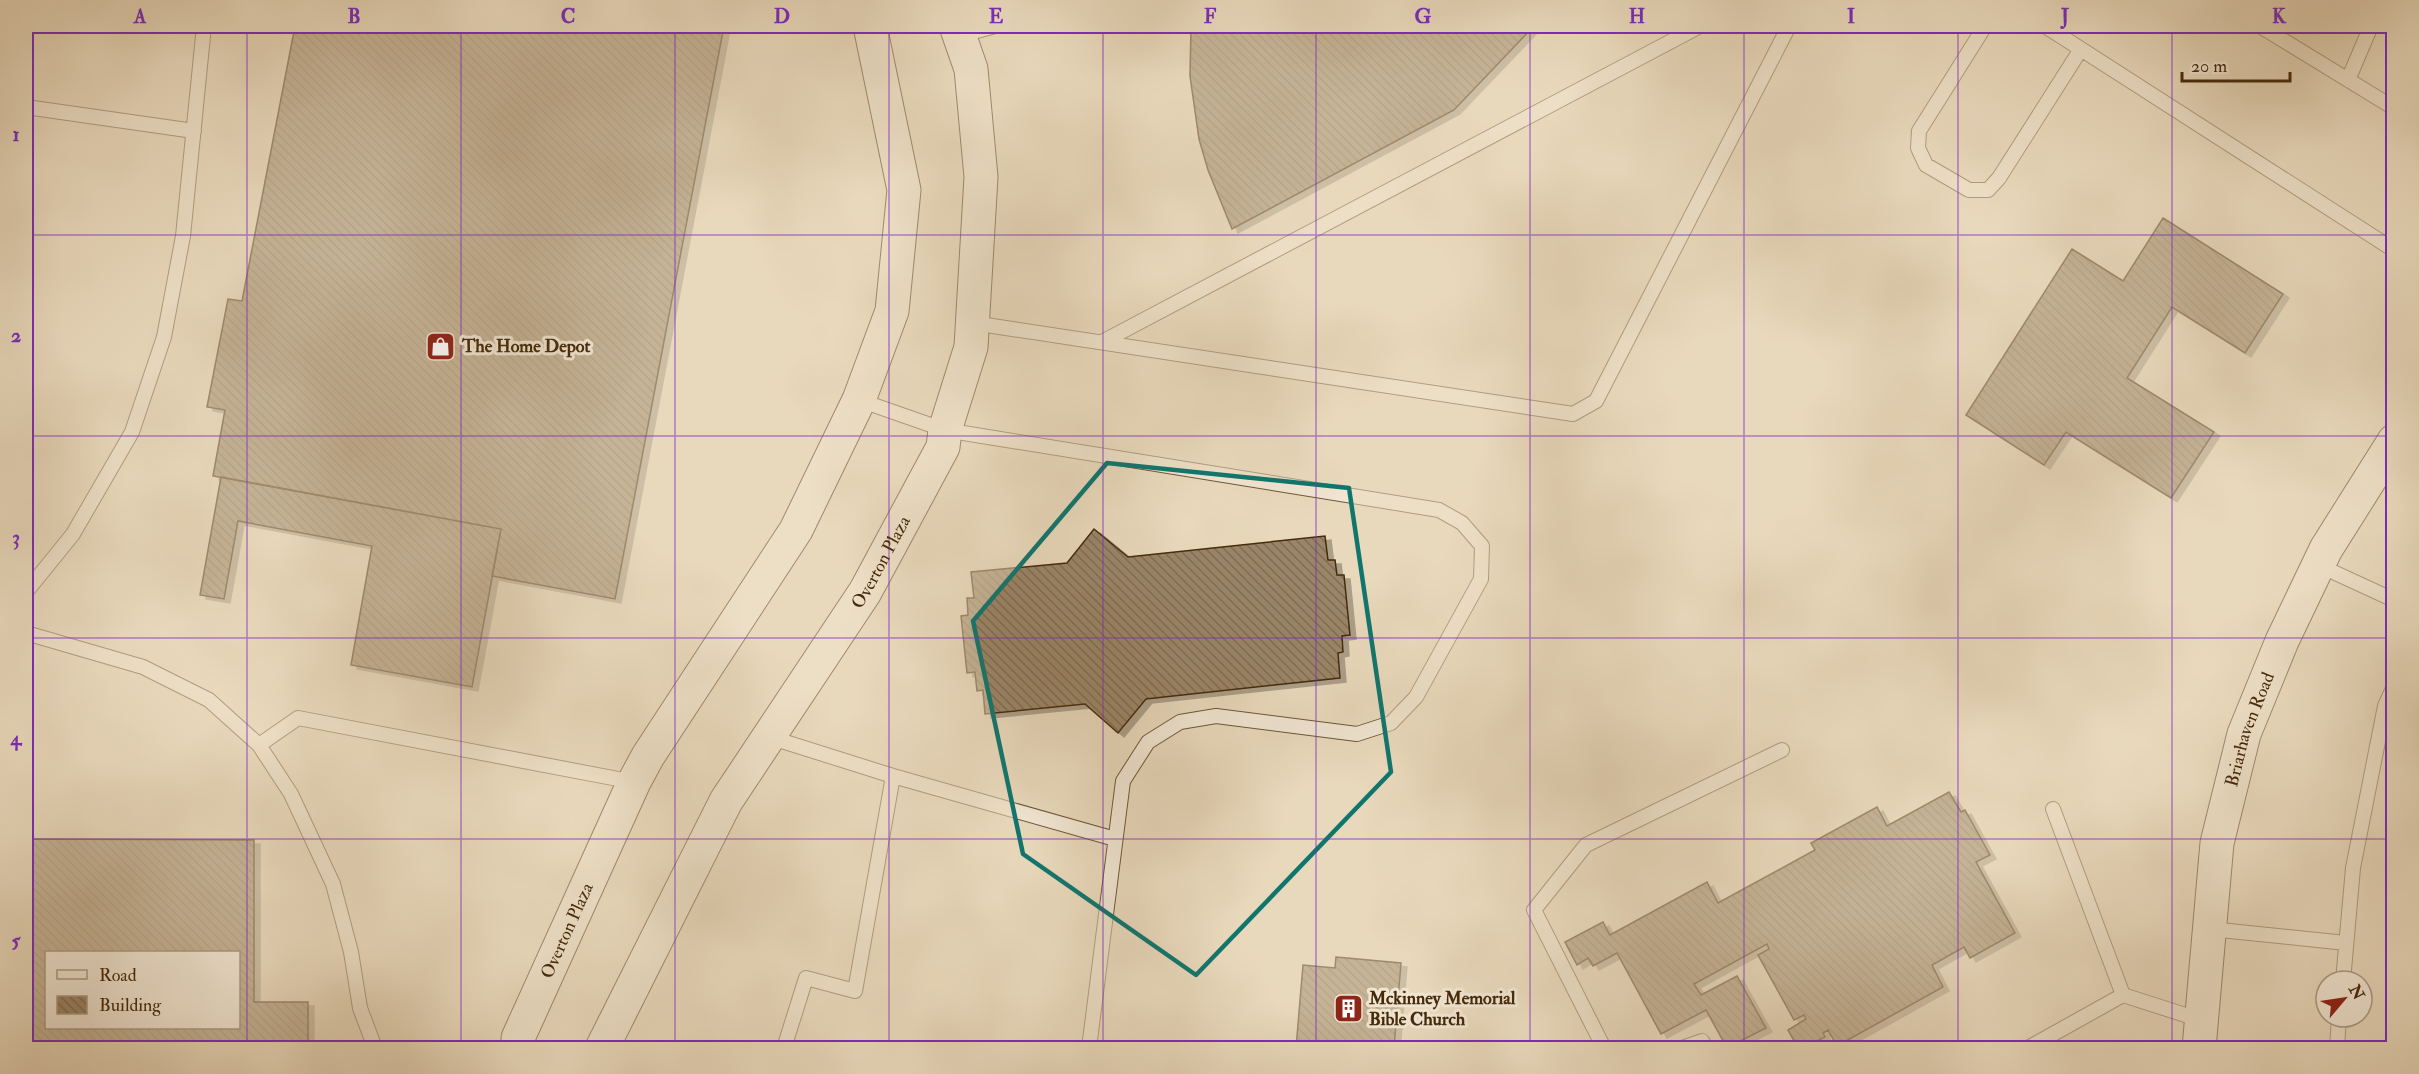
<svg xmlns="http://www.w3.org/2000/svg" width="2419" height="1074" viewBox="0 0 2419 1074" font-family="'IM FELL Double Pica',serif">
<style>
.building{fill:url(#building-back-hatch);stroke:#442a0b;stroke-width:1.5;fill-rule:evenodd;filter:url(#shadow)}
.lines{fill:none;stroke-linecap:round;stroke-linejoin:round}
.lane-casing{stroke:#6d5637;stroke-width:16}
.secondary-casing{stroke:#442a0b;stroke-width:35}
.lane{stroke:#f1e6d3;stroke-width:14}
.secondary{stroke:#f1e6d3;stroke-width:33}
.marked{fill:none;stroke:#0f766e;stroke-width:4.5;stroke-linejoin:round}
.grid{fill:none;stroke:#7b2cbf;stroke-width:1.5;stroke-opacity:0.55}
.labels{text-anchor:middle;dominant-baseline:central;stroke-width:6;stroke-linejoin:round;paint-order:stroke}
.poi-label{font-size:18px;font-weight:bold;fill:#442a0b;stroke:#f1e6d3;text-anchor:start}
.street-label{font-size:18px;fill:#442a0b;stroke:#f1e6d3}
.neatline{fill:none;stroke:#7b2cbf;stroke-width:2}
.grid-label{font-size:20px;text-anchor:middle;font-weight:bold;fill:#7b2cbf}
</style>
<defs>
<pattern id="building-back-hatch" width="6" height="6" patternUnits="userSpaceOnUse" patternTransform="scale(1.5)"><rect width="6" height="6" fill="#9a8567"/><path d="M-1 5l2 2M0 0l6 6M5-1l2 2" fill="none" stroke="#7f6d53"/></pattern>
<filter id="shadow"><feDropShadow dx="6" dy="4" stdDeviation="0" flood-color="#0004"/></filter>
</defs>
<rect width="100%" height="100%" fill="#e9d9bc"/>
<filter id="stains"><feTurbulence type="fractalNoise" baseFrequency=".00333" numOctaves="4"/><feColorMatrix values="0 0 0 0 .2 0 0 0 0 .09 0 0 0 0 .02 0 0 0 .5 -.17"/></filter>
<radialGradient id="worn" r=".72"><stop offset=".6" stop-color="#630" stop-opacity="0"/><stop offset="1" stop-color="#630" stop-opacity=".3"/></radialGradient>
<path class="building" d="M295,26H724L615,599L492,576L501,529L213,476L225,410L207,407L228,299L242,301Z
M1191,26H1534L1454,110L1232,229L1208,170L1199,139L1190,76Z
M2163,218L2283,294L2245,353L2172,307L2127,378L2214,432L2171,498L2066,432L2044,465L1966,415L2072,249L2123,281Z
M221,477L501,529L472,687L351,665L372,546L238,521L224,599L200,595Z
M1094,529L1128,557L1325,536L1328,560H1335L1337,575H1344L1350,635L1342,636L1343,652L1338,653L1340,678L1146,699L1118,733L1085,704L985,714L983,690L977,691L975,672L967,673L961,616L968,615L967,598H974L971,572L1067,563Z
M1949,792L1961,812L1965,810L1990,855L1976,862L2015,933L1970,958L1964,947L1932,965L1943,987L1837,1046L1828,1030L1823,1033L1825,1037L1803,1048H1798L1788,1030L1806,1019L1804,1015L1794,1020L1758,955L1769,949L1767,944L1694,984L1701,995L1737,976L1766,1028L1727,1048L1706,1010L1661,1034L1617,953L1593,966L1588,958L1577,965L1565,942L1603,922L1610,935L1707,882L1718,903L1815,850L1811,843L1877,807L1887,826Z
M26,839L254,840V1002H308V1048H26ZM46,952H238V1028H46Z
M1336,957L1401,963L1394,1048H1296L1303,965L1335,968Z"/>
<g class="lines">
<defs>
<path id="lane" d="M1985,26L1919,131L1918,148L1926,165L1969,190H1988L1999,178L2081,49
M2045,26L2394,250
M2260,26L2394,108
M959,36L995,26
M2348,80L2371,26
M26,107L194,131
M973,323L1573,414L1596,401L1789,26
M1102,342L1700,26
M859,400L945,430L1439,510L1462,523L1482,546L1481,579L1416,697L1391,723L1357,734L1216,716L1180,722L1148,742L1123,781L1089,1048
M2318,565L2394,600
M26,592L73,534L132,432L164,337L183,236L204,26
M26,633L143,667L209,700L259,745L291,794L333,884L351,952L360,1008L375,1048
M769,737L893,776L1115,839
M259,745L298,718L634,782
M2053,809L2123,995
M2210,929L2346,943
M2343,981L2353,868L2385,706L2394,686
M784,1048L806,978L855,991L893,776
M1604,1048L1534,910L1586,845L1782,750
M1682,1048L1702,1041L1706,1048
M2028,1048L2123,995L2201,1020
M2337,1048L2339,1017"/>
<g id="secondary">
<path id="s1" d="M518,1048V1038L634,782L648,756L796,530L859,400L892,311L904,190L870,26"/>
<path id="s2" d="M602,1048L726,801L865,592L943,447L945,430L971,347L981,177L971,69L956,26"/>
<path id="s3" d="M2199,1048L2217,843L2244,734L2282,641L2326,549L2394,441"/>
</g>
</defs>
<use href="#lane" class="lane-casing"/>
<use href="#secondary" class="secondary-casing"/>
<use href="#lane" class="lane"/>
<use href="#secondary" class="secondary"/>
</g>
<path d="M0 0H2419V1074H0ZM1107,463L1349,488L1391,772L1196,975L1023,854L973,621Z" fill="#e9d9bc" fill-opacity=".55" fill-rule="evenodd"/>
<path class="marked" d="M1107,463L1349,488L1391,772L1196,975L1023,854L973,621Z"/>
<path class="grid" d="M247,26V1048M461,26V1048M675,26V1048M889,26V1048M1103,26V1048M1316,26V1048M1530,26V1048M1744,26V1048M1958,26V1048M2172,26V1048M26,235H2394M26,436H2394M26,638H2394M26,839H2394"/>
<defs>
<symbol id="shop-square" viewBox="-11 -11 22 22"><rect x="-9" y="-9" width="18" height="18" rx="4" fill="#8f2418" stroke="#f1e6d3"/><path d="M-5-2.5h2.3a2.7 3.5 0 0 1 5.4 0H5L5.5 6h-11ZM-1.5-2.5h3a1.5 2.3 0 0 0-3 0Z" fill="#fff"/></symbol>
<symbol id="building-square" viewBox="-11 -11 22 22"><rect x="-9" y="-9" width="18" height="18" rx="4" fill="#8f2418" stroke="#f1e6d3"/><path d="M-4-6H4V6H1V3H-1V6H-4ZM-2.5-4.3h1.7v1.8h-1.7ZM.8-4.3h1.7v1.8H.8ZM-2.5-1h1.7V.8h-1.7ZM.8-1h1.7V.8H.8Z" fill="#fff"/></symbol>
</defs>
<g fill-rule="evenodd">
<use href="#shop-square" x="424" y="330" width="33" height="33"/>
<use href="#building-square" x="1332" y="992" width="33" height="33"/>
</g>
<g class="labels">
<g class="poi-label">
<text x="462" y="346">The Home Depot</text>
<text x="1369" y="998">Mckinney Memorial<tspan x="1369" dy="21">Bible Church</tspan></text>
</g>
<g class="street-label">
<text stroke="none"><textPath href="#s2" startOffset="561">Overton Plaza</textPath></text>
<text stroke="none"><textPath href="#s3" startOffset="324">Briarhaven Road</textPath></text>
<text stroke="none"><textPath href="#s1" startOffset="128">Overton Plaza</textPath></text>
</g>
</g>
<rect width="2419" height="1074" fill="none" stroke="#e9d9bc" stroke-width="66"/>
<rect x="45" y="951" width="195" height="78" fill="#f1e6d3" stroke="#ac9b83" stroke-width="1.5"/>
<rect x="57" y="970" width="30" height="9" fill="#f1e6d3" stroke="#ac9b83" stroke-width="1.5"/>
<text x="99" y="981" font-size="18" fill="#442a0b">Road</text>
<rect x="57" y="996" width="30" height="18" fill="url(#building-back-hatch)" stroke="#ac9b83" stroke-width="1.5"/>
<text x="99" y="1011" font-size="18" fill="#442a0b">Building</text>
<g transform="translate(2344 999) rotate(61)"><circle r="28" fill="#f1e6d3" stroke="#ac9b83" stroke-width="1.5"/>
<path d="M0-4.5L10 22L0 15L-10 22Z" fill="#8f2418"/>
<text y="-9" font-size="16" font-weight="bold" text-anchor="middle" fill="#442a0b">N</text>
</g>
<path d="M2182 72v9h108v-9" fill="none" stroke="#442a0b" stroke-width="3"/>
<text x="2191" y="72" font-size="18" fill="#442a0b" stroke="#f1e6d3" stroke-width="4.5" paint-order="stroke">20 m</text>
<rect x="33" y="33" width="2353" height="1008" class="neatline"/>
<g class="grid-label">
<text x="140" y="23">A</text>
<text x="354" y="23">B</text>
<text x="568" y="23">C</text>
<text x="782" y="23">D</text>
<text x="996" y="23">E</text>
<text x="1210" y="23">F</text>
<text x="1423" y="23">G</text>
<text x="1637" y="23">H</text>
<text x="1851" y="23">I</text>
<text x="2065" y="23">J</text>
<text x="2279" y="23">K</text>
<text x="16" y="141">1</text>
<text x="16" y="342">2</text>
<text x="16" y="544">3</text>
<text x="16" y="745">4</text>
<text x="16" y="947">5</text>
</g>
<rect width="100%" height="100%" filter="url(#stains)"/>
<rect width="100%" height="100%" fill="url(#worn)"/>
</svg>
